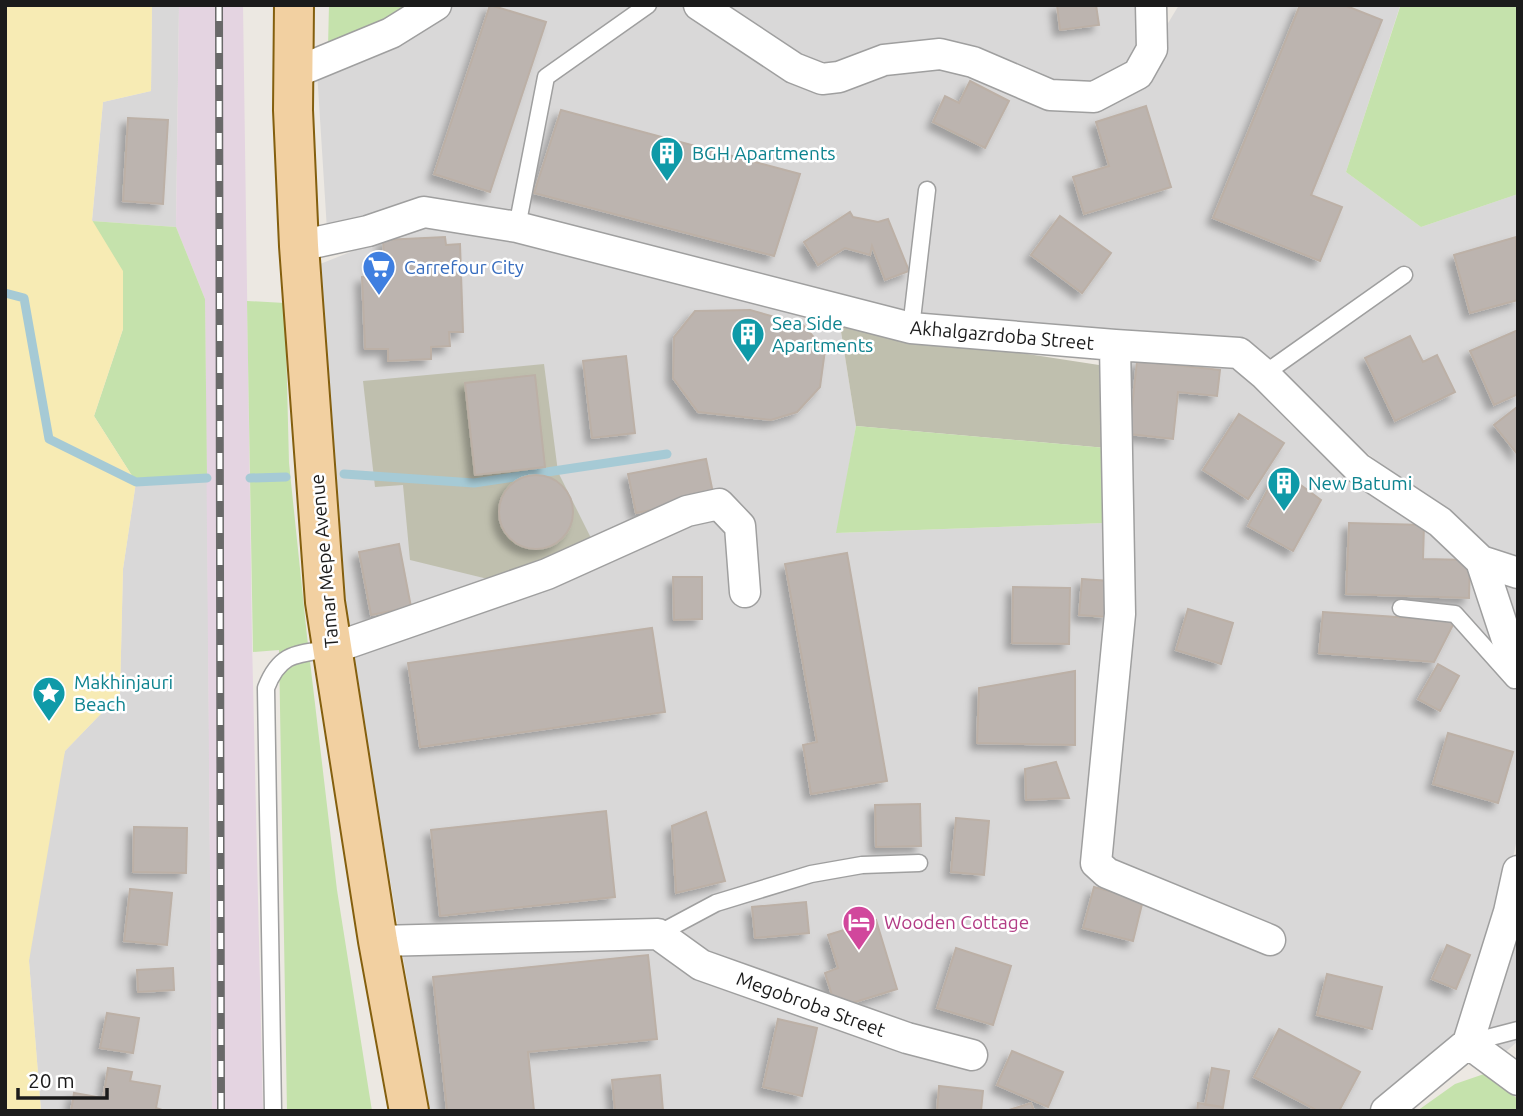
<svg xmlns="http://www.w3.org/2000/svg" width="1523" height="1116" viewBox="0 0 1523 1116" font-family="Ubuntu,sans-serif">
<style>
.residential{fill:#d9d8d8}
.industrial{fill:#e4d4e1}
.construction{fill:#bfbfae}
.grass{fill:#c5e2ac}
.sand{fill:#f7ebb4}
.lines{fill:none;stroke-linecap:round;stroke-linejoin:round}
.stream{stroke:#a6cad5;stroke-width:9}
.building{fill:#bcb4af;stroke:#bcb0a6;stroke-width:2;filter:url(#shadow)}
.service-casing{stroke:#9f9f9f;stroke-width:19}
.minor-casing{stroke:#9f9f9f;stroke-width:33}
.primary-casing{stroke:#845f0e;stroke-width:42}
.service{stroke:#fff;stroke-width:16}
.minor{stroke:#fff;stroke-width:30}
.primary{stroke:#f2d0a1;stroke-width:38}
.rail-casing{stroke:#696969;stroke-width:8}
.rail{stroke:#fff;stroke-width:5;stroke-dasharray:16;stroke-linecap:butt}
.labels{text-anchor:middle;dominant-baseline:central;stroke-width:5;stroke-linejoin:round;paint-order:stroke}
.culture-label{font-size:19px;fill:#0d838f;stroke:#fff;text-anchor:start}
.shop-label{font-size:19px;fill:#366cbe;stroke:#fff;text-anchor:start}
.street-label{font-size:19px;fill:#1b1b1b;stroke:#fff}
.hotel-label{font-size:19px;fill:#b23c85;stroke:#fff;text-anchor:start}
</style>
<defs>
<filter id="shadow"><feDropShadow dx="-6" dy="6" stdDeviation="3.5" flood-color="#0004"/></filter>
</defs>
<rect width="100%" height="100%" fill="#ece8e2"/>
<path class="residential" d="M152,5H179L176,227L92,221L103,102L151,91Z
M451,5H1151L1153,48L1179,5L1400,6L1346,172L1421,227L1518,194V631L1507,592L1480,543L1338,430L1237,341L877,318L438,202L327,230L317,71L451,8Z
M411,228L505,232L840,325L856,426L837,533L1104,523L1128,354L1240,361L1289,423L1385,502L1436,528L1497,613L1518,698V834L1502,911L1463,1026L1369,1111H429L342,594L310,268Z
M207,478L212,1111H41L29,961L32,866L65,751L120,694L123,569L136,482Z
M1518,923V1041L1502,1055L1482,1020Z"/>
<path class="industrial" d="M179,5H243L252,641L263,1111H212L205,299L176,227Z"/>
<path class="construction" d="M840,325L1099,365L1106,448L856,426Z
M544,364L558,472L593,542L496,581L410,560L403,485L375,487L363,381Z"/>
<path class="grass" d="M329,5H412L328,47Z
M1398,5H1518V194L1421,227L1346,172L1400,7Z
M92,221L176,227L205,299L207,478L136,482L94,416L123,329Z
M247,301L285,303L289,463L307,636L337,890L372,1111H287L279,650L253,652Z
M856,426L1106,448L1104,523L836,533Z
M1484,1074L1518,1099V1111H1417L1455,1084Z"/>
<path class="sand" d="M5,5H152L151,91L103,102L92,220L123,271V329L94,416L136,482L123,569L120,694L65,751L29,961L41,1111H5Z"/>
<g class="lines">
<path class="stream" d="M5,293L24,298L49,439L136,482L207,478
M344,474L474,483L667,454
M250,478L286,477"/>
</g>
<path class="building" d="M490,5L546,22L490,192L434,174Z
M1057,5H1096L1099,25L1060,30Z
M1300,5H1344L1382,20L1311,195L1342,207L1320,261L1213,218Z
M970,81L1009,101L985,148L933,122L945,96L959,103Z
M1146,106L1171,187L1084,214L1073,177L1109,166L1096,122Z
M561,110L800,174L774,256L534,193Z
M128,118L168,120L163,204L123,201Z
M850,212L853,217L878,222L888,219L909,271L885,280L872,246L870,255L845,248L818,265L804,242Z
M1060,216L1111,253L1082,293L1031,255Z
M445,237L446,245L460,244L463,332H449L450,346L431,347V359L388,361V349H365L362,277H373L372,258L384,257L383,240Z
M1516,237L1518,300L1470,313L1454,255Z
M750,310L803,325L825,350L820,387L797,412L771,420L698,412L673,378L674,337L695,311Z
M1518,330V394L1494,405L1470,351Z
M1410,336L1423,362L1437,355L1455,392L1395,421L1365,358Z
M626,356L635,433L592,438L583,361Z
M1137,361L1220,370L1217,396L1178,392L1173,439L1129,434Z
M535,375L545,467L475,475L465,383Z
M1517,407L1518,408V455L1494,425Z
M1239,414L1284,443L1248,499L1203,470Z
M706,459L714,498L636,513L628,474Z
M1279,469L1321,500L1293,551L1248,526Z
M499 512a37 37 0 1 1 74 0a37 37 0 1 1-74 0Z
M1349,523L1424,525L1423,559L1470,560L1469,598L1346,594Z
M399,544L411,607L371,615L359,552Z
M847,553L887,781L811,794L803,745L817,742L785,564Z
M673,577H702V619L674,620Z
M1082,579L1110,581L1108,617L1079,615Z
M1013,587L1070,588L1069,644L1012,643Z
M1188,609L1233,623L1221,664L1176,650Z
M1323,612L1455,621L1434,662L1319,653Z
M652,628L665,712L420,747L408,663Z
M1438,664L1459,676L1440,711L1418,699Z
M1075,671V745L977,743L979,688Z
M1448,733L1513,752L1498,803L1433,784Z
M1056,762L1069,798L1026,800L1025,769Z
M920,804L921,846L876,847L875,805Z
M606,811L615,897L440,916L431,830Z
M706,812L725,881L676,893L672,826Z
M956,818L989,821L984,875L951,872Z
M134,827L187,828L186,873L133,872Z
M1094,887L1143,900L1133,941L1083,928Z
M130,889L172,893L167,945L124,941Z
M806,902L809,933L755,938L752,907Z
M876,920L897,989L836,1008L825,973L838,968L828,935Z
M1447,945L1470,955L1456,989L1432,979Z
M956,948L1011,966L993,1025L937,1008Z
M648,955L657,1039L528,1052L534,1111H447L433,977Z
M173,968L174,990L138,992L137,970Z
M1327,974L1382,987L1372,1029L1317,1015Z
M107,1013L139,1018L133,1053L100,1048Z
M778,1019L817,1028L802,1096L763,1087Z
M1279,1029L1360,1072L1339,1111H1318L1254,1077Z
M1012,1051L1063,1072L1048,1107L997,1085Z
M108,1068L132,1072L130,1081L160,1086L156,1108L165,1111H71L74,1093L103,1098Z
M1212,1068L1229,1071L1223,1107L1205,1105Z
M660,1075L663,1111H615L612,1080Z
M939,1086L983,1091L981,1111H937Z
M1031,1103L1034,1111H1006Z
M1198,1103L1223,1107L1222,1111H1197Z"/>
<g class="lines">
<defs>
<path id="service" d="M517,227L546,77L648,5
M911,328L927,190
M1264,374L1404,275
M1401,608L1455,614L1514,680
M658,934L716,903L811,874L862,865L919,863
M1468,1043L1518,1030
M273,1111L266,688C280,652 297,654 331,649"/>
<path id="minor" d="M699,5L794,68L822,79L839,77L884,60L940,54L973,62L1050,95L1094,97L1138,74L1152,49L1151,5
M294,73L391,33L436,5
M299,246L368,231L424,212L517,227L911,328L1115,345L1239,353L1264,374L1358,468L1440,522L1481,561L1518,573
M1115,345L1120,614L1096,863L1107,873L1270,940
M1481,561L1518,673
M331,649L547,574L687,511L719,504L740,526L745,592
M378,941L658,934L701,965L907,1038L972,1055
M1468,1043L1518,1080
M1386,1111L1468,1043L1509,912L1518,871"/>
<path id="primary" d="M294,5L293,110L299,246L325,602L378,941L409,1111"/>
</defs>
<use href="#service" class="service-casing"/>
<use href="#minor" class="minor-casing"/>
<use href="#primary" class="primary-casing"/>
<use href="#service" class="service"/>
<use href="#minor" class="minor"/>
<use href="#primary" class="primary"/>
<defs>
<path id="rail" d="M219,5L221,1111"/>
</defs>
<use href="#rail" class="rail-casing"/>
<use href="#rail" class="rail"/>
</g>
<defs>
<symbol id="building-pin" viewBox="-11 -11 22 30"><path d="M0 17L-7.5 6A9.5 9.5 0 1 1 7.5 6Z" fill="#0f9aa8" stroke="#fff"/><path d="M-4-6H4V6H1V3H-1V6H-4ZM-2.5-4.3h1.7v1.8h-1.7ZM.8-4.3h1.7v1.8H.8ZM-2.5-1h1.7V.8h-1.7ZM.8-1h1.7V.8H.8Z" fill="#fff"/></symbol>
<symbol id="supermarket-pin" viewBox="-11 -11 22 30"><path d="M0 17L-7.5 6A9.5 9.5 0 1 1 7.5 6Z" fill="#3f7fe0" stroke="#fff"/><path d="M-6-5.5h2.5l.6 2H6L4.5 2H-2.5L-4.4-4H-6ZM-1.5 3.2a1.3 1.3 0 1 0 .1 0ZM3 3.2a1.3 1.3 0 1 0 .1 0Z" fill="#fff"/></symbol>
<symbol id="sight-pin" viewBox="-11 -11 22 30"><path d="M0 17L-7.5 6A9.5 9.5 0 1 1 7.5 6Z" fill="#0f9aa8" stroke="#fff"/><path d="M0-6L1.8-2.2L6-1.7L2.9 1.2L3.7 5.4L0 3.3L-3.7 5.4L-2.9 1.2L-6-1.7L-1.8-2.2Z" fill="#fff"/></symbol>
<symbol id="hotel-pin" viewBox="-11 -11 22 30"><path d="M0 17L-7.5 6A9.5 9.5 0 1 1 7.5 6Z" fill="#d1479c" stroke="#fff"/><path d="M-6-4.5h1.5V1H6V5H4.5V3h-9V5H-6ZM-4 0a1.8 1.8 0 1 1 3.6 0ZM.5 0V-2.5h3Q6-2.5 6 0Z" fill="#fff"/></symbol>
</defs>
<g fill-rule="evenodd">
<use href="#building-pin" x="648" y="134" width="38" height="52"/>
<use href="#supermarket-pin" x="360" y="248" width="38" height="52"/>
<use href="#building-pin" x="729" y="315" width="38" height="52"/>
<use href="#building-pin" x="1265" y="464" width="38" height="52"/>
<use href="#sight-pin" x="30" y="674" width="38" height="52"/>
<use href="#hotel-pin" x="840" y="903" width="38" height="52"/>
</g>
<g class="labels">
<g class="culture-label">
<text x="692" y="153">BGH Apartments</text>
<text x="772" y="323">Sea Side<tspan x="772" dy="22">Apartments</tspan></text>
<text x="1308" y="483">New Batumi</text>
<text x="74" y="682">Makhinjauri<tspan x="74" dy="22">Beach</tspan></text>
</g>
<g class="shop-label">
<text x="404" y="267">Carrefour City</text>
</g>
<g class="street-label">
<text transform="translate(1002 335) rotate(5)">Akhalgazrdoba Street</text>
<text transform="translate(324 561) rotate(-95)">Tamar Mepe Avenue</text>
<text transform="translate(811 1004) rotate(20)">Megobroba Street</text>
</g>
<g class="hotel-label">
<text x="884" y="922">Wooden Cottage</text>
</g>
</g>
<rect width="1523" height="1116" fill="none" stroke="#1b1b1b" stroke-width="14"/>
<path d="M18 1088v10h89v-10" fill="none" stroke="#1b1b1b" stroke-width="3.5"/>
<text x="28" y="1088" font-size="21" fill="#1b1b1b" stroke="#ffffff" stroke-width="5" paint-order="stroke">20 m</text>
</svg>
